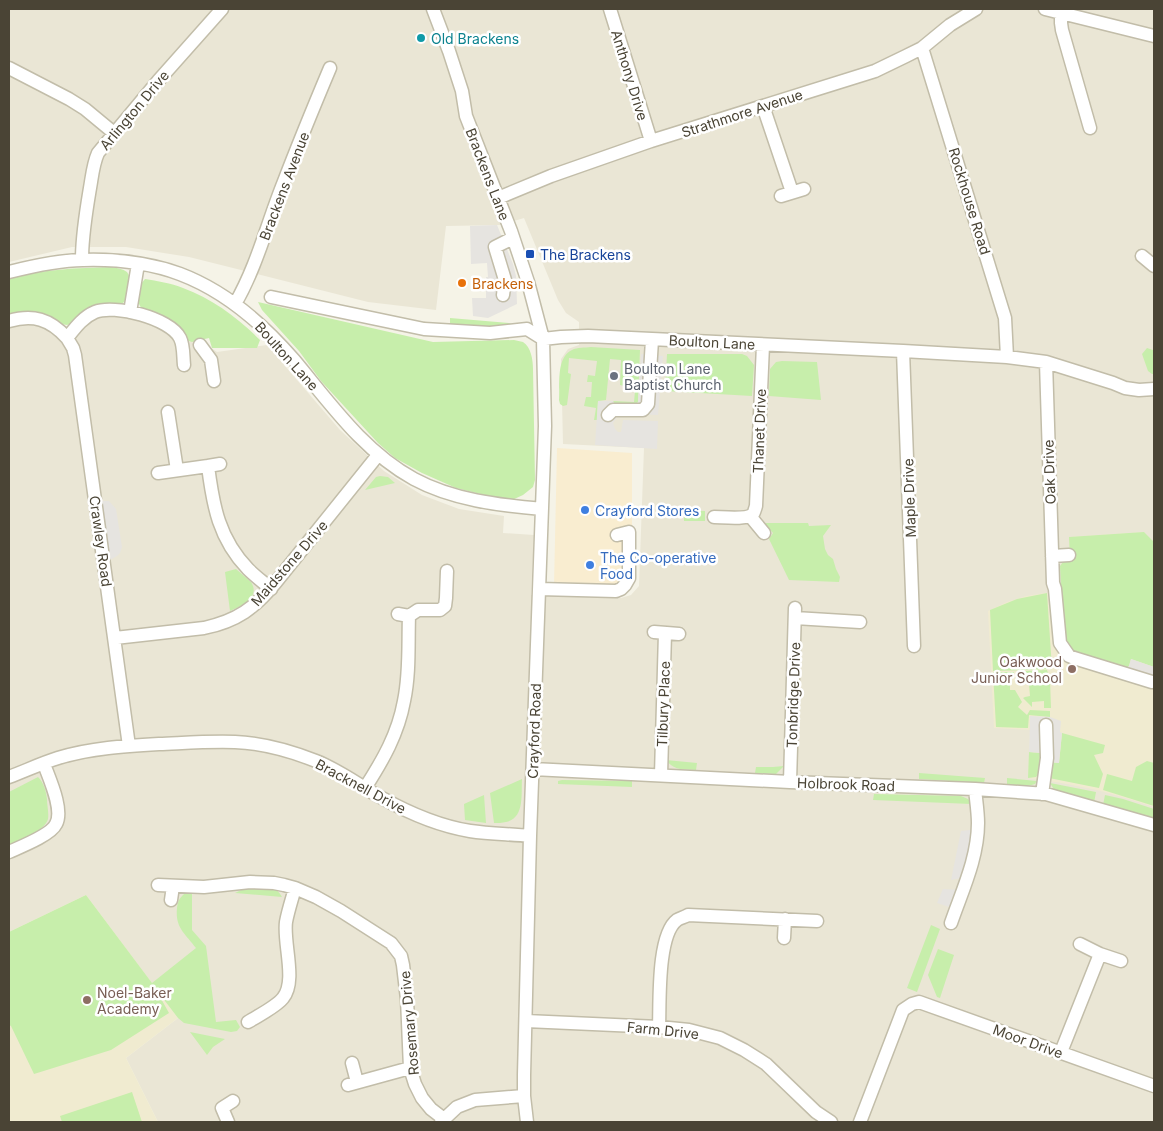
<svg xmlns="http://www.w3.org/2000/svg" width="1163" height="1131" viewBox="0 0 1163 1131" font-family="Inter,sans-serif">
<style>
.residential{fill:#eae6d5}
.commercial{fill:#f9edd0}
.education{fill:#f0ebd0}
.green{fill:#c7eeab}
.parking{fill:#e6e4e0}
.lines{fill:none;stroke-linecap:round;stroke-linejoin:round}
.minor-casing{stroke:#c2bda9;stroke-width:15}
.minor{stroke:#fff;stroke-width:12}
.culture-dot{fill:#0f9aa8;stroke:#fff;stroke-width:2}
.transit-dot{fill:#1a4fb4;stroke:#fff;stroke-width:2}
.food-dot{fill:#e8710a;stroke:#fff;stroke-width:2}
.worship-dot{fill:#6b7280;stroke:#fff;stroke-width:2}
.shop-dot{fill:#3f7fe0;stroke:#fff;stroke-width:2}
.education-dot{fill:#8d6e63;stroke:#fff;stroke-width:2}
.labels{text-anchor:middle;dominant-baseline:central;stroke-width:5;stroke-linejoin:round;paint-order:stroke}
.culture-label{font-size:14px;fill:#0d838f;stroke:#fff;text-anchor:start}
.street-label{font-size:14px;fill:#4a4435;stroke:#fff}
.transit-label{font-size:14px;fill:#164399;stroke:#fff;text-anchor:start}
.food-label{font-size:14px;fill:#c56008;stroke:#fff;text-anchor:start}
.worship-label{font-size:14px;fill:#5b616d;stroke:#fff;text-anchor:start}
.shop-label{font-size:14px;fill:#366cbe;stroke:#fff;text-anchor:start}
.education-label{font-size:14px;fill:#785e54;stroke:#fff;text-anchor:end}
</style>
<rect width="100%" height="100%" fill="#f5f3e7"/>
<path class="residential" d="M9,9H1154V1122H158L126,1058L178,1018L86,895L9,932V316L52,319L68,329L88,309L169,320L217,352L267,345L340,430L384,471L422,495L459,509L504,516L503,533L534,535L531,595L621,598L631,595L639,586L644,448L563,444L561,359L568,349L579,345V322L566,313L558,300L524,218L500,225L446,226L436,310L368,302L189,257L126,247H72L9,262Z"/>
<path class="commercial" d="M557,448L632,453V585L554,586Z"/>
<path class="education" d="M1144,532L1154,542V807L1132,800L1097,790L1062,783L1028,778L1030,730L994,728L988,611L1007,602L1026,596L1071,589L1069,537Z
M86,895L178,1018L126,1058L158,1122H9V932Z"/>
<path class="green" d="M111,267C117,268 123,269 127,272C132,278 130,294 126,300C124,303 122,303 119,305L67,325L9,316V279C43,269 77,268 111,267Z
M145,279C157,281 171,283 183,288C213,299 238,318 260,340L257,348H212L209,338L192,342L189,341L142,309C134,298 136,289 145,279Z
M258,302L433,342L514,340C517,341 520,341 523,342C531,347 533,360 533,369L535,480L533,487L523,495L512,500L489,496L456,488L422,473L395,458L378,443L321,381L299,351L262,310Z
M450,318L509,323L514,325L497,328L450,325Z
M591,347L640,350L638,402L634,407L615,405L613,401L634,402L635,391L624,389V386L620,385L621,360L610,359L606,400L598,401L597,420H594L596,408L584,406L586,397H591L592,382H587L588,375L595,376L597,361L569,358L568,373L571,374L567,405L563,406L560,404L559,400C560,385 556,357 572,350C577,347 585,348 591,347Z
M1147,348L1153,350L1154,354V374H1152L1148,371L1142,354Z
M667,354H742L747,356L754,365L752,396L665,391Z
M782,361L817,362L821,400L769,396L770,369L776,362Z
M380,476L388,477L395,483L365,490L376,477Z
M684,510L705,511V521H684Z
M765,523H808L809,526L831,525L823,536L825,549L828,555L833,559L836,569L840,577L839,582L789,580L769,539L773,533L765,525Z
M1144,532L1154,542V667L1131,659L1129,666L1126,669L1076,653L1064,640L1060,566L1063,562L1070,560L1069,537Z
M236,569L251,582C261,598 241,606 230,611L225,572Z
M1047,593L1052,669L993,671L990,610L1017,599Z
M1047,670L1048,673H1044L1041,676L1042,680L1044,682H1047L1050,680L1051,708H1044V701L1032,702V707L1023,698L1025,697L1030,696L1029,684H1024V671Z
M993,672H1014V678H1010V690H1015L1022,702L1018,707L1027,715L1030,710L1050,711V717L1029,715L1028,728L996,727Z
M1062,733L1105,745L1103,753L1094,755L1103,774L1099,788L1049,778V762L1059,763Z
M1029,752L1041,753V771L1036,777L1028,778Z
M666,760L697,763L696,770C684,769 674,771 666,760Z
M1147,761L1154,763V806L1103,790L1107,774L1132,781L1136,767Z
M784,766L776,774L755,773L756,767H773Z
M919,773L985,778L984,783L919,779Z
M38,777C44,783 46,791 47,799C47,805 49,813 48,819C44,832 20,840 9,846V792Z
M1007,778L1037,781L1035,784C1026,787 1016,787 1007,784Z
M522,779C521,794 525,818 506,822C502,823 498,823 494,823L490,793Z
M562,780L632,781V787L558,784V781Z
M1050,783L1096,792L1094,803L1055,791Z
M874,794L961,796L968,799L972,804L873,800Z
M484,795L486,823L465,820L464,804Z
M1105,795L1123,799L1154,809V819L1119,808L1103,805Z
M255,887C267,888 276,885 282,897L235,893L243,889Z
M184,894H192V930L206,946L216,1022L236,1020L240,1027L237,1031L231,1032L184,1023L178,1018L155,988L169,1013L111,1050L34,1074L11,1026L9,1025V932L86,895L152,983L196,948C185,933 175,928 177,908C178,901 179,899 184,894Z
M931,925L940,929L917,992L907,988Z
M938,949L954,955L940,998L937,997L928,975Z
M190,1032L225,1039L213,1047L207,1055Z
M132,1092L142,1122H62L60,1116Z"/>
<path class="parking" d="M497,225L513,264L516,276L517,304L488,318L473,316L472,298H486V277H488L487,263L471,264L470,226Z
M641,354L663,356L658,415L623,414L617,417L613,423L615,429L618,432H621L623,420L658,421L657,449L595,445L598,401H613L615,405L635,406L638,402Z
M95,501H109L116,509L122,547L120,553L117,556L110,560L104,561Z
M1131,659L1154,667V689L1133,682L1126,669L1129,666Z
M1030,716L1050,717L1061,721L1060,732L1062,733L1059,763L1043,761L1041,753L1029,752Z
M978,829L967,877L951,880L961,831Z
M943,889L962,890L955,909L937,903Z"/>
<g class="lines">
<defs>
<path id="minor" d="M433,9L449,51L462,91L466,116L511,231L528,282L543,339L545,426L530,836L524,1075V1096L527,1122
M610,9L651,141
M1045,9L1154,36
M1061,13V23L1062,30L1090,128
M922,48L1005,318L1007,357
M9,68L69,99L85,109L114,133
M763,106L792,192
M781,196L804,189
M498,198L551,176L651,141L875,71L906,56L922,48L950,25L976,9
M1142,256L1154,266
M82,259C82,235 86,212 90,188C92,177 93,164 98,153L158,81L222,9
M9,272C33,266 59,260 83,260C115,259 150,263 180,274C225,291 263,324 294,360C330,403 363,451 414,479C453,500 498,505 542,509
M503,295L505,280L495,247L513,238
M271,297L424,329L490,333L527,329L543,339L561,337L588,336L903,351L1007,357L1046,362L1113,383L1125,388L1139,390L1154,389
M235,304C257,266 267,224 283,184C298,145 314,106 330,68
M130,312L138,264
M9,321C33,314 50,319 67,338C75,328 83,317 95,312C114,304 170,318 180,338C184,346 183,356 184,365
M67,338L73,348L75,355L129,746
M200,345L211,360L214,381
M903,351L914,646
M1046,362L1053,583L1055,589L1060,643L1069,656L1074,658L1152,682
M168,412L177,470
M608,415L613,410H643L648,404L652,340
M220,464L208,466C213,506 219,539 248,569C255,576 263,582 271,589
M158,473L208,466
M750,516L764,533
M714,517C722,517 747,520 753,514C754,513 755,509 756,506L763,345
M1052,556L1069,555
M539,589L616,591L621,589L625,585L629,578V532L617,535
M409,616L418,610H440L445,606L446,598L447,571
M795,618L860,622
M654,632L679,634
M115,638L204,628C237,621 255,608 276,582L378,455
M533,769L790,782L975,789L1046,794L1154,825
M661,775L665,633
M9,777C25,771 42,763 58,758C91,748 125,746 159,744C184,743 210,741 235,742C262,743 291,751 316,761C339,770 360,786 382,798C409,813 439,826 470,831C490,834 510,834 530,836
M790,782L795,608
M365,788C383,760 398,734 404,701C410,673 408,644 409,616L398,614
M1042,794L1047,758L1046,725
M9,852C20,847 51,835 56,824C64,810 49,778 44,764
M158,885L204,887L250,882L274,883L284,885L295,888L316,897L341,911L391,943L401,956L403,965L407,999L410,1068L415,1084L422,1098L431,1109L444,1119
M171,900L173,886
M951,923C962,891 978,858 978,823C978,812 976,800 975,789
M784,938L785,919
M1080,944L1100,954L1121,961
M526,1021L659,1027L689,1030L720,1038L744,1050L766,1064L816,1112L831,1122
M248,1022C259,1015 276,1007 283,998C297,981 283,943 286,922C288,911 292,899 295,888
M659,1027C660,1002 657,935 677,920C680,918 685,917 688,915L817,921
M1061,1052L1100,954
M352,1063L357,1082
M348,1085L410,1068
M228,1122L222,1108L233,1101
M441,1122L457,1107L475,1100L524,1096
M860,1122L903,1010L912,1004L919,1002L1154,1086"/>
</defs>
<use href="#minor" class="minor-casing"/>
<use href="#minor" class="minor"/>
</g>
<circle class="culture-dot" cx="421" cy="38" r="5"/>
<rect class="transit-dot" x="525" y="249" width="10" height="10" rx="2.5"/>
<circle class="food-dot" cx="462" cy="283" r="5"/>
<circle class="worship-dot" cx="614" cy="376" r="5"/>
<g class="shop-dot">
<circle cx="585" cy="510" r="5"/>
<circle cx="590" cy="565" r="5"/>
</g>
<g class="education-dot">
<circle cx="1072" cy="669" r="5"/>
<circle cx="87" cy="1000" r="5"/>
</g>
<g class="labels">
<g class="culture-label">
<text x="431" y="38">Old Brackens</text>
</g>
<g class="street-label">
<text transform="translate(630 75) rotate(73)">Anthony Drive</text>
<text transform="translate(134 110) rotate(-50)">Arlington Drive</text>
<text transform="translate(742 113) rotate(-18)">Strathmore Avenue</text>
<text transform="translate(488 174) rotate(69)">Brackens Lane</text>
<text transform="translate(284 186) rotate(-69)">Brackens Avenue</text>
<text transform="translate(970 201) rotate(73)">Rockhouse Road</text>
<text transform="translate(712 342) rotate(3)">Boulton Lane</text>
<text transform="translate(287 356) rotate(48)">Boulton Lane</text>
<text transform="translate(759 431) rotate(-88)">Thanet Drive</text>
<text transform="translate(1049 472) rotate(-92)">Oak Drive</text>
<text transform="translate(909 498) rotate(-92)">Maple Drive</text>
<text transform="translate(101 541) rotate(82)">Crawley Road</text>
<text transform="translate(289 563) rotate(-49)">Maidstone Drive</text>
<text transform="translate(793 695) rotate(-88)">Tonbridge Drive</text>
<text transform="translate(663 704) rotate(-88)">Tilbury Place</text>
<text transform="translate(534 731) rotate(-88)">Crayford Road</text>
<text transform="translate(846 784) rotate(2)">Holbrook Road</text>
<text transform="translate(361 786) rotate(28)">Bracknell Drive</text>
<text transform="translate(409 1023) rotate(-95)">Rosemary Drive</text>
<text transform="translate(663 1030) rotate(6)">Farm Drive</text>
<text transform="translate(1028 1041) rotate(20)">Moor Drive</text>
</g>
<g class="transit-label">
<text x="540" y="254">The Brackens</text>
</g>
<g class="food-label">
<text x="472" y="283">Brackens</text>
</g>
<g class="worship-label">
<text x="624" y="368">Boulton Lane<tspan x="624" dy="16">Baptist Church</tspan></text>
</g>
<g class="shop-label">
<text x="595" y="510">Crayford Stores</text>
<text x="600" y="557">The Co-operative<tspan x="600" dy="16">Food</tspan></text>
</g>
<g class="education-label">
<text x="1062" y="661">Oakwood<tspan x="1062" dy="16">Junior School</tspan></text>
<text x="97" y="992" text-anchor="start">Noel-Baker<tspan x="97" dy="16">Academy</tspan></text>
</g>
</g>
<rect width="1163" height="1131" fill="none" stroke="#4a4435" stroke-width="20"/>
</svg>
